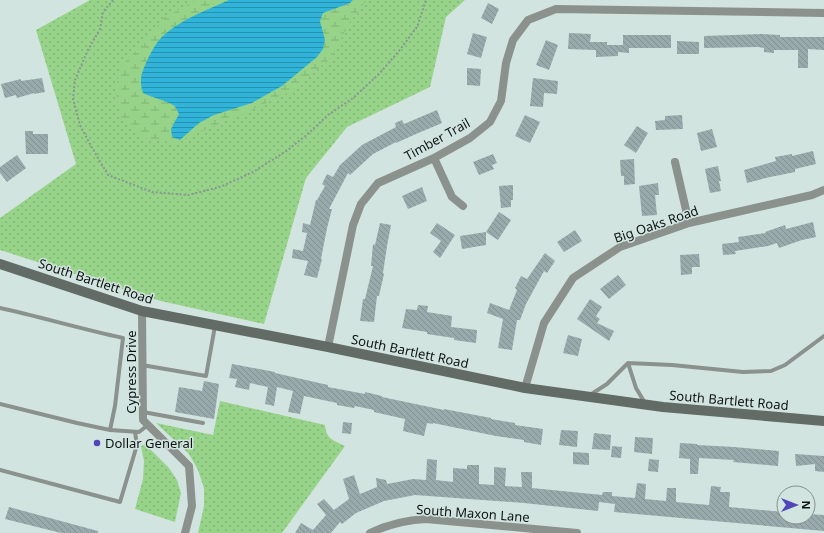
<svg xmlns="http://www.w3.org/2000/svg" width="824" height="533" viewBox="0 0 824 533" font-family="'Noto Sans',sans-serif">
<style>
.grass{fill:url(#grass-dots)}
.wetland{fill:url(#wetland-marsh)}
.water{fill:url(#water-rules)}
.building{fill:url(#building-back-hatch)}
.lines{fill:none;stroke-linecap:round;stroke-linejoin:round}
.path{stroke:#899793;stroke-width:2;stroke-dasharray:2 2;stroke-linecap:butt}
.service{stroke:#8b918d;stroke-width:4}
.minor{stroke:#8b918d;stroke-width:8}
.secondary{stroke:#626b66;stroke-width:10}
.poi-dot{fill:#5244bb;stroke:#d2e4e0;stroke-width:1.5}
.labels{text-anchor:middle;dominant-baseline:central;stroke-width:3;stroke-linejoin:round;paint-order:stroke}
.street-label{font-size:13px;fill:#0d1412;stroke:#d2e4e0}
.poi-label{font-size:13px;fill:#0d1412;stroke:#d2e4e0;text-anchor:start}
</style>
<defs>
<pattern id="grass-dots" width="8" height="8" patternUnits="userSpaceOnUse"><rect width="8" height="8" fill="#97d489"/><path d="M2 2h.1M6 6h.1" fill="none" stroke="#81b575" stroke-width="1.8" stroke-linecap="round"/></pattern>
<pattern id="wetland-marsh" width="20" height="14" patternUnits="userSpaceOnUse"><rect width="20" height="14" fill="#97d489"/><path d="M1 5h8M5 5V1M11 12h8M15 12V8" fill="none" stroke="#81b575"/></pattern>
<pattern id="water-rules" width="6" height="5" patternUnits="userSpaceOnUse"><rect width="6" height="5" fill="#31b4d9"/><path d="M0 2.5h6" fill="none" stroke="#2891af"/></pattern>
<pattern id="building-back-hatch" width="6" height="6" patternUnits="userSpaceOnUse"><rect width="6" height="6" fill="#99aaac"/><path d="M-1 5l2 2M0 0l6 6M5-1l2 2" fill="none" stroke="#839193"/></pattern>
</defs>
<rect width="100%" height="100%" fill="#d2e4e0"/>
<path class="grass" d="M90,0H465L446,17L430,87L347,127L306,178L264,324L161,301L131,292L0,250V218L76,164L36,30Z
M220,401L325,425C326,439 333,440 345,446L282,533H198L204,506V488L198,470L189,454L156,423L213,435Z
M146,444L152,451L169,468L177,480L181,493L175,522L135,509L143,479L144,461L141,446Z"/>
<path class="wetland" d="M197,0H367L350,22L331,58L293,90L250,111L174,143L144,138L121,117L115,90L121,66L143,44L165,17Z"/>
<path class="water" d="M229,0H353L350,3L323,13L320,21L325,40L323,49L317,57L282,86L252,103L214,115L199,123L180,140L172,137L171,129L179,114L175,106C165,100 153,98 143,93C139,81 141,74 146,63C150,54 156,42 164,35C182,19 207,10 229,0Z"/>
<path class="building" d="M488,3L499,9L492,24L481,18Z
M473,33L487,37L481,58L467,54Z
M569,33L591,34L590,42H607V45H623V35H671V48H629V53L618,52V56L596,57V50L568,49Z
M762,34L780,35V37H824V50L808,49V68H798V50H774V53L764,52V48L758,47L704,48V36Z
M546,40L558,45L549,70L536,65Z
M677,41L699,42V54H677Z
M467,68L481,69L480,86L467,85Z
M42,78L45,92L34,94V93L17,98L16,95L5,98L1,84L21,79V81Z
M533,78L558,81L557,94L544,93L543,107L530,106Z
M437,110L442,123L416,134L396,143V142L373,154L350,175L348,173L329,209H332L327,228L321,259H322L317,278L304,275L308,261L292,258L293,249L303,251L307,233L302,232L303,223L310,225L316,200H317L325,186L322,184L327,174L333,177L340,165L362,145L396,127L395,123L402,120L404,124Z
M525,115L540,122L530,143L515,136Z
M682,115L683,129L656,130L655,121L665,120V116Z
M637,126L648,133L636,153L624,145Z
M712,129L717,147L701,151L697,133Z
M25,131H33V134H48V154H26Z
M813,151L816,164L795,169V172L770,177L747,183L744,170L776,161L775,157L792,154V156Z
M493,154L497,163L492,165L494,169L479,175L473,162Z
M17,155L26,168L7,182L0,173V167Z
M634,159L635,184L624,185V176H621L620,160Z
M718,166L721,181H719L721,191L710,193L705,169Z
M658,183L659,195H655L657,215L642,216L639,186Z
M513,185V200H511V207L501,208L499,186Z
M422,187L427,201L408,209L402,196Z
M499,212L511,220L498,240L486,232V245L462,249L460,236L486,232Z
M813,222L816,237L802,240L779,248L777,243L768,246L735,251L736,254L723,255L722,244L739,242L738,237L766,233L765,232L785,225L786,229Z
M380,223L391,225L387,246L383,273L384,274L379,296H377L374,322L360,321L363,299H365L373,266H371L373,244L375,245Z
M437,223L455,235L440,258L433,252L441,241L430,233Z
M575,230L582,241L564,252L557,242Z
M545,253L555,261L547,273L544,271L526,304L520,320H517L512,350L498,348L503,319L487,313L490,303L509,310L517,290L515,288L521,276L527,279Z
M699,254L700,267H692V274L681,275L680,255Z
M618,275L626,285L609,299L600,289Z
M590,299L602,307L596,316L600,319L597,323L614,331L609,341L577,319Z
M418,305L428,306L427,312L452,316L451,327L477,330L476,343L454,340V338L427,334V332L402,328L406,309L417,310Z
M568,335L582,339L578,356L563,353Z
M232,364L275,372V373L328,385V387L365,394V392L382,396V397L444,410V409L491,418V419L515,423V425L543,429L541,445L524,442V440L496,436L433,423V424L427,423L424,436L403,431L405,419L374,412V410L355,406L354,408L337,405V403L304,396L300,414L288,412L293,391L277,387L274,406L265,404L268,387L250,383L249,390L235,387L237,379L229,378Z
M204,381L219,384L214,419L175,412L179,387L202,391Z
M343,422L352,423L351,434L342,433Z
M561,430L578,431L577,447L559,445Z
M594,433L611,435L610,450L592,449Z
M635,437L653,438L652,454L634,452Z
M680,443L697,444V445L734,447L779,451L778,466L733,462L734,460L699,458L698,474H690V459L679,458Z
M612,446L622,447L621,458L611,457Z
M573,452L589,453V465L573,464Z
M795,454L824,456V472L815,471V464L796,466Z
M427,459L437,460L436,480L453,482V468L467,469V465H479V484L494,485V467L506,468L505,486L522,487L521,472H532V488L602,495L603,492H612V496L635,498L637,483L646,484L645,499L666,501L667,488H676V502L709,505L711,486L721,487L720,492H730L729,507L784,512V517H808V514L824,515V531L614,512L615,504L599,502L598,511L524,503L415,495L384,501L356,513L342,524L340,522L331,533H295L301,523L313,530L326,515L317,504L324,499L334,510L349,499L343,479L354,475L360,494L377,487L376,478L386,480L387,484L413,479L426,480Z
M649,459L659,460L658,472L648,471Z
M9,507L98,531V533H61L5,519Z"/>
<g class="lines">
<path class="path" d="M113,0L103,12L100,29L88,50L75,80L73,99L80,125L91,146L108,175L152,192L188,195L220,187L253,172L288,150L310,132L328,115L353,98L379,74L399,51L417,27L426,0"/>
<path class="service" d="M0,308C41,317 81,329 123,338L115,406L110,430
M628,363L636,388L645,403
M142,365L206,376L215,326
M590,395L607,384L628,363L672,365L743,372L771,371L785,365L824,336
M0,404L77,423L110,430L139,432L148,425
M143,412L203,423
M0,470L120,502L137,445L135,432"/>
<path class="minor" d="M434,158L452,197L463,206
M675,162L689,223
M142,311L143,420L189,466L192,506L185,533
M328,347L353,225L361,204L378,183L434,158L470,138L490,122L501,101L506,63L513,40L528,20L556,9L824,13
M525,388L544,323L573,278L620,247L689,223L812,195L824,190
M370,533C389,524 405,520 426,519L577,533"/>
<path class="secondary" d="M0,264L142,311L328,347L525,388L663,407L824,421"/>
</g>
<circle class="poi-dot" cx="97" cy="443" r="4"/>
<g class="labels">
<g class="street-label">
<text transform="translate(437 139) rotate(-29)">Timber Trail</text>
<text transform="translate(656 224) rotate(-19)">Big Oaks Road</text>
<text transform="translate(96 281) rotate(18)">South Bartlett Road</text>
<text transform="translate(410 351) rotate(12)">South Bartlett Road</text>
<text transform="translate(131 372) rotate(-90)">Cypress Drive</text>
<text transform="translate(729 400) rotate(5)">South Bartlett Road</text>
<text transform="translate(473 513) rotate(4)">South Maxon Lane</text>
</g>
<g class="poi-label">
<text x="105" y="443">Dollar General</text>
</g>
</g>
<g transform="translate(796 505) rotate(90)"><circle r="19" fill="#d2e4e0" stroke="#83918e"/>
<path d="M0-3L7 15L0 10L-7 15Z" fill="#5244bb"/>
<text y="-6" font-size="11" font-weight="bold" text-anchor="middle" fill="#0d1412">N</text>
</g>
</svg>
